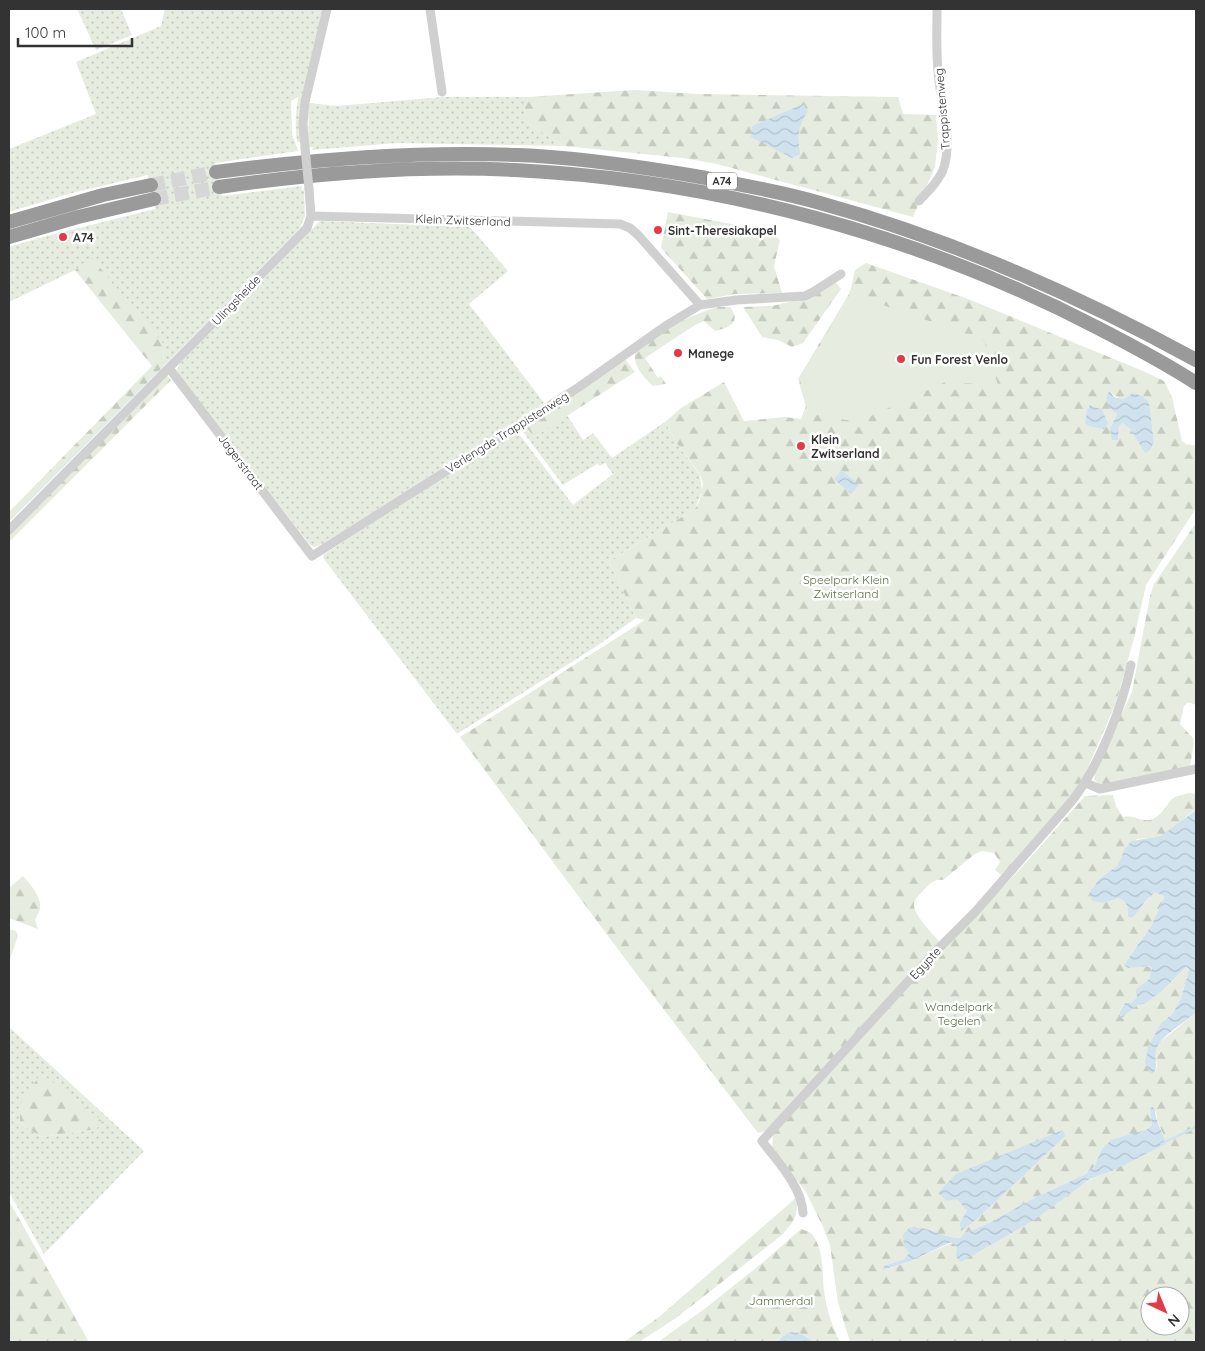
<svg xmlns="http://www.w3.org/2000/svg" width="1205" height="1351" viewBox="0 0 1205 1351" font-family="Quicksand,sans-serif">
<style>
.grass{fill:url(#grass-dots);fill-rule:evenodd}
.forest{fill:url(#forest-firs);fill-rule:evenodd}
.garden{fill:#e6ecdf}
.water{fill:url(#water-waves)}
.lines{fill:none;stroke-linecap:round;stroke-linejoin:round}
.stream{stroke:#cfe2ee;stroke-width:2.5}
.highway-tunnel{stroke:#d6d6d6;stroke-width:14;stroke-dasharray:14 7;stroke-linecap:butt}
.minor{stroke:#d0d0d0;stroke-width:9}
.highway{stroke:#9a9a9a;stroke-width:14}
.minor-bridge{stroke:#d0d0d0;stroke-width:9}
.poi-dot{fill:#e63946;stroke:#fff;stroke-width:2}
.labels{text-anchor:middle;dominant-baseline:central;stroke-width:5;stroke-linejoin:round;paint-order:stroke}
.shield{fill:#fff;stroke:#707070;stroke-width:1}
.shield-label{font-size:11px;font-weight:bold;fill:#333}
.street-label{font-size:12px;fill:#333;stroke:#fff}
.poi-label{font-size:12px;font-weight:bold;fill:#333;stroke:#fff;text-anchor:start}
.park-label{font-size:12px;fill:#56703f;stroke:#fff}
</style>
<defs>
<pattern id="grass-dots" width="8" height="8" patternUnits="userSpaceOnUse" patternTransform="scale(1.25)"><rect width="8" height="8" fill="#e6ecdf"/><path d="M2 2h.1M6 6h.1" fill="none" stroke="#c6cbc0" stroke-width="1.8" stroke-linecap="round"/></pattern>
<pattern id="forest-firs" width="22" height="20" patternUnits="userSpaceOnUse" patternTransform="scale(1.25)"><rect width="22" height="20" fill="#e6ecdf"/><path d="M5 1l3.5 6h-7zM16 11l3.5 6h-7z" fill="#c6cbc0"/></pattern>
<pattern id="water-waves" width="16" height="10" patternUnits="userSpaceOnUse" patternTransform="scale(1.25)"><rect width="16" height="10" fill="#cfe2ee"/><path d="M0 5q4-4 8 0t8 0" fill="none" stroke="#b2c2cd"/></pattern>
</defs>
<rect width="100%" height="100%" fill="#fff"/>
<path class="grass" d="M77,9H121L132,35L96,50Z
M165,9H323L306,83C299,102 299,122 301,142H297C295,126 295,112 299,96L291,101L292,134L298,151L215,163L222,196L302,186L301,190H304L305,216L300,228L163,367L164,345L92,259L75,270L9,302V247L39,238L155,209L148,175L72,193L9,212V149L96,114L76,62L161,26Z
M443,97H527L524,113L532,126L564,146L397,143L312,150L313,147H308L309,103L337,106Z
M320,221L470,227L508,271L469,304L544,403L323,544L314,547L310,545L179,376L177,370L180,363Z
M567,415L583,440L593,433L612,458L665,422L676,442L700,475L702,491L695,509L609,561L636,618L594,648L457,734L324,559L323,555L516,430L573,505L613,474L605,463L600,466L597,464L563,485L520,428L524,424L534,437Z
M9,1027L144,1151L44,1254L9,1192ZM20,1105L90,1130L41,1137L20,1123Z"/>
<path class="forest" d="M635,90L697,94L898,97L903,114L936,115L938,139L935,167L913,217L717,164L683,158L564,146L532,126L524,113L527,97ZM808,111L799,124L798,141L752,126Z
M668,212L768,231L780,240L774,266L782,293L735,294L707,299L661,248Z
M92,258L164,345L163,367L9,522V512L152,366L75,270Z
M866,263L968,299L1143,371L1164,381L1172,397L1182,441L1186,444L1196,446V508L1146,585L1134,638L1116,703L1082,781L1073,794L1002,876L995,870L1000,862L994,853L982,851L975,854L943,880C934,879 929,884 923,891C920,894 915,899 914,903C912,914 933,934 940,942L766,1131L758,1133L620,952L460,737L645,620L636,618L609,561L695,509L700,500L703,484L700,474L676,442L665,422L681,408L724,382L744,421L785,417L801,419L806,406L798,379L850,292L855,270ZM1110,391C1118,402 1137,401 1149,402L1154,442L1145,452L1130,429L1123,423L1119,426L1118,439L1110,428L1117,414Z
M836,283L841,289L803,343L792,347L778,340L762,337L743,307L772,306L797,300Z
M718,307H730C742,322 729,328 715,331L704,321L695,325L645,358L658,378L661,376L666,384L653,386C645,379 629,362 637,350C639,346 645,343 649,341C671,326 692,314 718,307Z
M625,359L635,372L534,437L524,424Z
M167,375L171,380L9,542V533Z
M1196,523V705L1188,702L1184,706L1180,724L1193,738L1194,743L1190,766L1109,786L1098,784L1094,779L1096,768L1132,692L1150,596L1154,584Z
M1188,793L1196,794V810C1183,816 1175,832 1161,836C1154,838 1145,838 1137,839L1118,865L1099,879L1104,903L1118,898C1127,902 1128,906 1128,916C1143,910 1142,902 1155,893L1163,895L1164,898L1151,926L1124,965C1133,971 1143,963 1152,968L1149,979L1135,990L1137,997L1131,1003L1124,1004L1119,1013L1122,1018L1136,1006L1146,1003L1162,991L1186,967L1189,969L1181,999L1172,1014L1160,1024L1148,1047L1157,1069L1155,1049L1160,1042L1196,1013V1342H850L838,1303L830,1245L823,1227L806,1192L772,1148L773,1135L935,958L1023,866L1085,796L1113,795L1116,806L1123,817C1133,814 1141,822 1150,820C1160,817 1165,808 1170,801C1174,796 1183,795 1188,793ZM1156,1111L1157,1120L1163,1134L1110,1172L1091,1179L1066,1195L957,1257V1247L954,1243L949,1244L911,1261L884,1270V1266L904,1259L909,1253L905,1246L917,1227L951,1238H960L963,1234L989,1223L1032,1199L1084,1175L1094,1167L1102,1149L1146,1130L1152,1125V1114ZM1063,1130L1064,1136L979,1217L960,1222L967,1211L957,1199ZM1150,1296H1180V1326H1150Z
M23,876C30,884 42,897 40,909C39,912 36,917 35,920L38,929L9,918V888Z
M41,1073L102,1121L99,1127L90,1130L41,1137L20,1123V1105Z
M797,1197C798,1217 795,1220 782,1235L676,1318L639,1342H624L659,1317Z
M9,1201L89,1342H9Z
M801,1229C807,1231 811,1232 814,1237C824,1252 822,1274 824,1290C826,1308 832,1326 840,1342H814L800,1333L779,1339L776,1342H658L703,1310L761,1264Z"/>
<path class="garden" d="M851,294L984,340L998,385L945,382L858,422L818,415L801,422L807,406L800,379Z
M9,929L16,931L18,936L9,962Z"/>
<path class="water" d="M803,104L808,111C798,127 797,135 800,154L792,158L751,137L752,126Z
M1110,391L1114,397L1123,399L1133,393L1142,396L1149,402L1154,442L1150,450L1145,453L1130,429L1123,423L1119,426L1118,440H1112L1110,428L1117,414L1108,406L1106,395Z
M1090,405L1096,408H1101L1108,423L1104,429L1089,426L1085,423L1087,411Z
M842,470L859,485L851,494L834,479Z
M1196,810V1013C1186,1021 1162,1036 1157,1047C1153,1056 1159,1065 1153,1074L1150,1073L1145,1063L1148,1047L1160,1024L1172,1014L1181,999L1189,969L1186,967L1162,991L1146,1003L1136,1006L1122,1018L1119,1013L1125,1003H1131L1137,997L1135,990L1149,979L1152,968L1149,966L1128,968L1124,965L1151,926L1164,898L1163,895L1155,893C1144,900 1141,909 1132,918L1128,916C1128,906 1127,902 1118,898L1104,903L1092,901L1090,893L1099,879L1118,865L1125,848L1132,841L1161,836Z
M1153,1107C1156,1112 1155,1115 1157,1120C1159,1128 1164,1134 1165,1144L1110,1172L1090,1179L1034,1220L961,1262L956,1257L957,1247L954,1243H949L911,1261L883,1270L884,1266L904,1259L909,1253L904,1246L903,1235L909,1228C927,1224 942,1239 960,1238L963,1234L989,1223L1032,1199L1084,1175L1094,1167L1102,1149L1111,1140L1146,1130L1152,1125L1150,1108Z
M1063,1130L1065,1136L979,1217L961,1231L960,1222L967,1211L957,1199L947,1201L938,1193L956,1174Z
M789,1332L800,1333L814,1342H776Z"/>
<g class="lines">
<path class="stream" d="M1161,1144L1196,1127"/>
<path class="highway-tunnel" d="M151,185L216,172
M154,199L219,187"/>
<path class="minor" d="M430,9L442,92
M305,148L303,124L305,102L327,9
M919,201C928,191 940,180 944,167C953,137 940,102 938,71C936,50 937,29 937,9
M311,216L620,224L630,228L638,235L700,305
M169,368L312,556L579,387L667,325L700,305L736,300L805,296L813,292L841,274
M9,530L307,228L311,216L309,189
M1086,783L1100,789L1196,769
M803,1213C802,1187 777,1161 762,1141L932,955L976,911L1072,801C1099,766 1122,708 1131,665"/>
<path class="highway" d="M216,172C316,159 416,151 517,155C576,157 636,166 695,176C737,184 779,191 820,203C951,239 1077,295 1196,360
M219,187C317,173 416,165 515,170C717,180 919,235 1098,328C1131,345 1165,363 1196,383
M9,222L103,195L151,185
M9,237L78,217L154,199"/>
<path class="minor-bridge" d="M305,148L309,189"/>
</g>
<g class="poi-dot">
<circle cx="658" cy="230" r="5"/>
<circle cx="63" cy="237" r="5"/>
<circle cx="678" cy="353" r="5"/>
<circle cx="901" cy="359" r="5"/>
<circle cx="801" cy="446" r="5"/>
</g>
<g class="labels">
<rect class="shield" x="707" y="172.5" width="30" height="17" rx="4"/>
<g class="shield-label">
<text x="722" y="181">A74</text>
</g>
<g class="street-label">
<text transform="translate(942 109) rotate(-95)">Trappistenweg</text>
<text transform="translate(463 220) rotate(2)">Klein Zwitserland</text>
<text transform="translate(236 300) rotate(-46)">Ulingsheide</text>
<text transform="translate(507 432) rotate(-32)">Verlengde Trappistenweg</text>
<text transform="translate(241 462) rotate(53)">Jagerstraat</text>
<text transform="translate(925 963) rotate(-47)">Egypte</text>
</g>
<g class="poi-label">
<text x="668" y="230">Sint-Theresiakapel</text>
<text x="73" y="237">A74</text>
<text x="688" y="353">Manege</text>
<text x="911" y="359">Fun Forest Venlo</text>
<text x="811" y="439">Klein<tspan x="811" dy="14">Zwitserland</tspan></text>
</g>
<g class="park-label">
<text x="846" y="579">Speelpark Klein<tspan x="846" dy="14">Zwitserland</tspan></text>
<text x="959" y="1006">Wandelpark<tspan x="959" dy="14">Tegelen</tspan></text>
<text x="781" y="1300">Jammerdal</text>
</g>
</g>
<rect width="1205" height="1351" fill="none" stroke="#333333" stroke-width="20"/>
<g transform="translate(1165 1311) rotate(136)"><circle r="24" fill="#ffffff" stroke="#adadad"/>
<path d="M0-4L9 19L0 12L-9 19Z" fill="#e63946"/>
<text y="-8" font-size="14" font-weight="bold" text-anchor="middle" fill="#333333">N</text>
</g>
<path d="M18 38v8h114v-8" fill="none" stroke="#333333" stroke-width="2.5"/>
<text x="25" y="38" font-size="15" fill="#333333" stroke="#ffffff" stroke-width="4" paint-order="stroke">100 m</text>
</svg>
